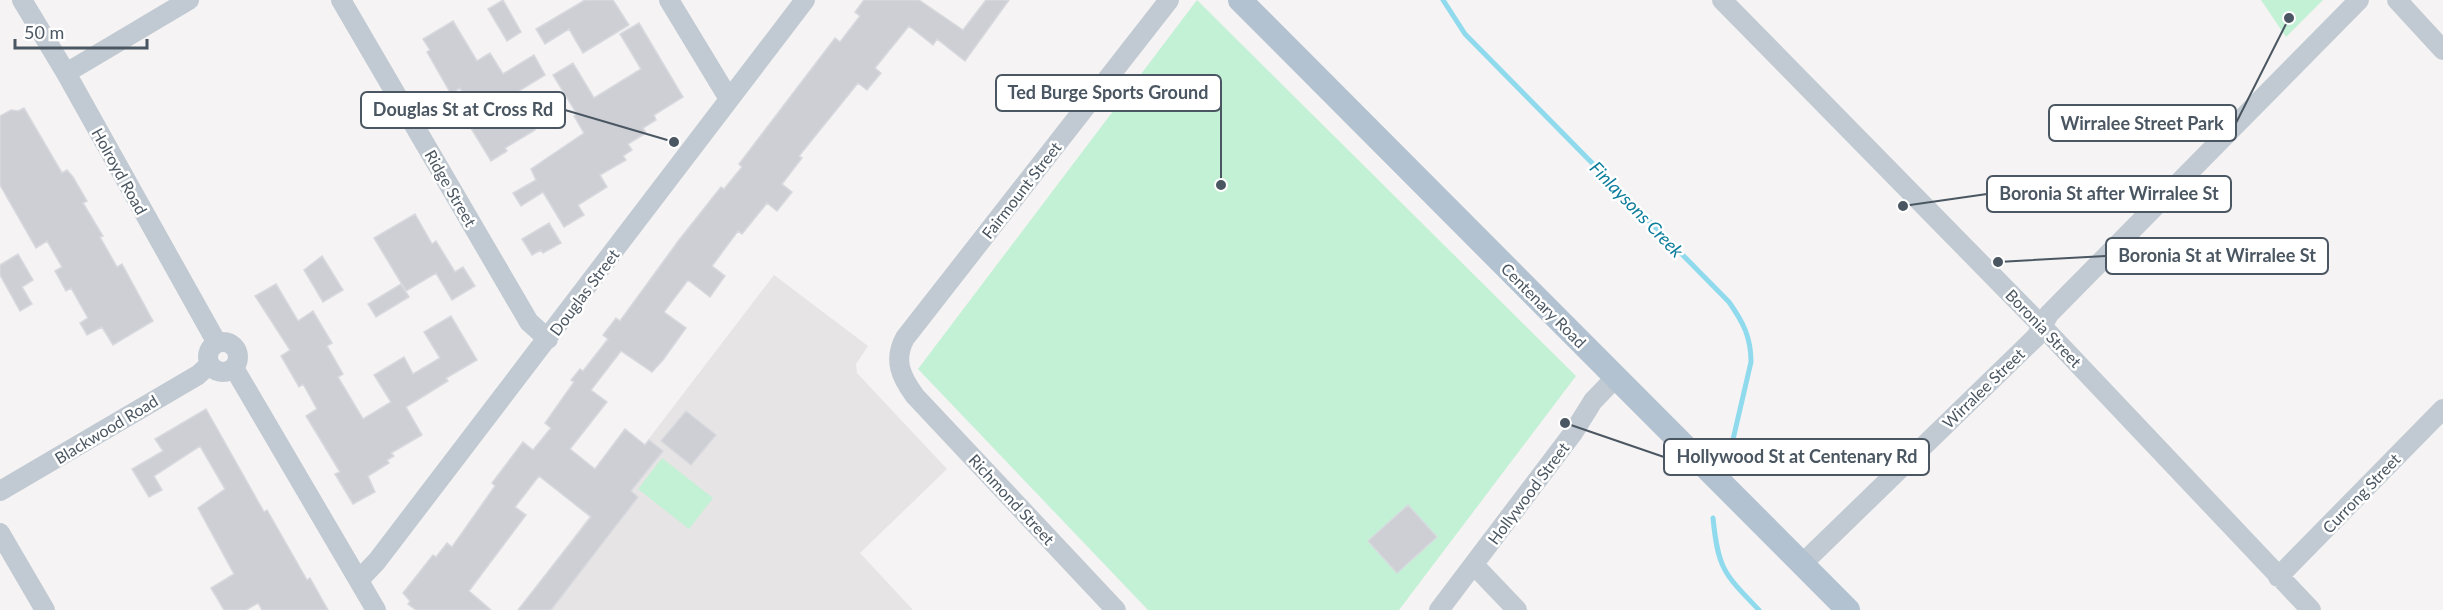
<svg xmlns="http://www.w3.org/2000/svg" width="2443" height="610" viewBox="0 0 2443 610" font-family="Lato,sans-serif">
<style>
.education{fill:#e6e4e5}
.green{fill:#c3f1d5}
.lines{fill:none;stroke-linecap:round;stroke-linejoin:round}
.stream{stroke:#90daee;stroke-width:5}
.building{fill:#cdcfd5;stroke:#d7d9de;stroke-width:1.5}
.minor{stroke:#c1cad2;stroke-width:20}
.major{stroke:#b3c2d1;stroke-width:24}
.labels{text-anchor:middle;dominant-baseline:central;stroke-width:5;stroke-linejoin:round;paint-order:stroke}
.street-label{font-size:16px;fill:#4a5661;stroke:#fff}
.water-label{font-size:18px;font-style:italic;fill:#0c7c9b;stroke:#fff}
.leader{fill:none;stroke:#4a5661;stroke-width:2}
.callout-dot{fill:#4a5661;stroke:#fff;stroke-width:2}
.callout{fill:#fff;stroke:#4a5661;stroke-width:2}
.callout-label{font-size:18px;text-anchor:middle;font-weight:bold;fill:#4a5661}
</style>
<rect width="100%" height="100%" fill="#f5f3f3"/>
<path class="education" d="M774,275L868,346L856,364L857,373L947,469L860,553L913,610H518Z"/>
<path class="green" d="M1197,0L1576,376L1399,610H1148L918,369Z
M2261,0H2323L2286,37Z
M662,458L713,498L689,529L638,489Z"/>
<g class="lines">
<path class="stream" d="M1443,0L1465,34L1729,302C1743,322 1751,337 1751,362L1731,448
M1713,518C1718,569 1724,574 1759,610"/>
</g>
<path class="building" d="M503,0L521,32L507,41L488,9Z
M585,0H613L629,25L583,53L569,29L545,44L536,29Z
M864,0H919L963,30L986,0H1009L965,61L937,39L933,45L909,26L875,68L881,73L867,90L858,83L799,156L802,158L782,184L792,192L777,211L767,203L742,234L738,231L712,266L725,276L710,297L688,280L664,312L686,328L663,360L652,372L621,351L591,390L607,402L570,449L595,469L625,429L645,445L649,440L663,451L631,491L638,497L551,610H518L591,517L539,476L515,507L526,515L469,591L491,610H416L408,604L410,601L403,593L433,555L436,557L447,543L452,547L495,486L492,483L523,442L533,450L551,428L545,423L574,382L571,380L580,369L583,371L608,339L603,335L616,318L620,321L679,240L721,187L724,189L742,167L739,164L835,38L840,42L860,16L855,12Z
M453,21L477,61L490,53L503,74L534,55L545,75L514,94L535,130L505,148L507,151L491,161L469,125L479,119L460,88L451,94L427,52L430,50L423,39Z
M639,23L683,97L654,115L656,120L643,128L646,133L628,144L632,150L623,156L626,160L600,175L607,187L578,205L584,215L564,227L543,192L521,206L513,193L536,180L531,169L584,133L574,116L577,114L553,75L573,63L594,98L641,69L620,34Z
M24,108L62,173L67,170L73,177L87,201L83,203L103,236L100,237L117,267L122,264L153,321L113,345L102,327L87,335L80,323L88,318L71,288L66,291L55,271L62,267L47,241L36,248L0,185V116L11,110L18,111Z
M415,214L432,244L436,241L455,272L463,267L475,286L452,300L436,273L406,291L374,238Z
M549,223L561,243L543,253L541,250L532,255L522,239Z
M18,254L33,280L22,287L32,304L20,311L0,275V265Z
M322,256L343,290L323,302L304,270Z
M276,284L298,321L313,311L332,343L327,346L343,374L338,377L363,419L391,402L374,375L404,357L413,374L440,358L424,332L451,316L477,360L446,378L448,381L406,407L422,435L391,453L394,456L387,460L389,463L368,476L375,492L353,504L335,474L340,472L306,416L317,409L303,384L299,387L281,356L290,350L255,296Z
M401,284L409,297L376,317L368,304Z
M206,409L264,512L267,510L307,580L310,578L328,610H262L258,603L246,610H224L211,588L234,574L198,508L225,489L200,446L154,476L162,490L149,497L132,469L163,451L155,439Z
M686,411L716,435L691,465L661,441Z
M1408,505L1437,537L1397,573L1368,541Z"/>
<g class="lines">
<path class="minor" d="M22,0L66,73L217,343
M341,0L529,322L548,339
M669,0L729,99
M1722,0L2042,326L2311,610
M2397,0L2443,50
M66,73L189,0
M208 357a15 15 0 1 1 30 0a15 15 0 1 1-30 0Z
M234,368L376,610
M0,491L198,375L210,364
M0,533L45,610
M1802,564L2036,337L2049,314L2359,0
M1474,565L1517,610
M2278,577L2443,409
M359,580L377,561L805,0
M1116,610L915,396C901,377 893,360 905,338L1169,0
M1439,610L1573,433L1593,401L1616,377"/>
<path class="major" d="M1240,0L1848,610"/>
</g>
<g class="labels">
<g class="street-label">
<text transform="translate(120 171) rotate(61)">Holroyd Road</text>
<text transform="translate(451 188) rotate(60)">Ridge Street</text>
<text transform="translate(1021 190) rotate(-52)">Fairmount Street</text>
<text transform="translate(584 292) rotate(-53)">Douglas Street</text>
<text transform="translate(1544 305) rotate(45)">Centenary Road</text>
<text transform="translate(2044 328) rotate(46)">Boronia Street</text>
<text transform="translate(1983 388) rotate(-44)">Wirralee Street</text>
<text transform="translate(106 429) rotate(-31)">Blackwood Road</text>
<text transform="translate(1528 493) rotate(-53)">Hollywood Street</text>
<text transform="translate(2361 493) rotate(-46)">Currong Street</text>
<text transform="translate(1012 499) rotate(47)">Richmond Street</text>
</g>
<g class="water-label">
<text transform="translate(1637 209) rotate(46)">Finlaysons Creek</text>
</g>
</g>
<path class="leader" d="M1221 185L1221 93M674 142L565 110M2289 18L2236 123M1903 206L1987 194M1998 262L2106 256M1565 423L1664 457"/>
<g class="callout-dot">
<circle cx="1221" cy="185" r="6"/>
<circle cx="674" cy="142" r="6"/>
<circle cx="2289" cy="18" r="6"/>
<circle cx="1903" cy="206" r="6"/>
<circle cx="1998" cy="262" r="6"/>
<circle cx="1565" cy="423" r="6"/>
</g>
<g class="callout">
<rect x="996" y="75" width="225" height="36" rx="6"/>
<rect x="361" y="92" width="204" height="36" rx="6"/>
<rect x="2049" y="105" width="187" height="36" rx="6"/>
<rect x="1987" y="176" width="244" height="36" rx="6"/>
<rect x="2106" y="238" width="222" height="36" rx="6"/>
<rect x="1664" y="439" width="265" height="36" rx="6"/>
</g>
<g class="callout-label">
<text x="1108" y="99">Ted Burge Sports Ground</text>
<text x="463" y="116">Douglas St at Cross Rd</text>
<text x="2142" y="130">Wirralee Street Park</text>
<text x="2109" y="200">Boronia St after Wirralee St</text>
<text x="2217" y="262">Boronia St at Wirralee St</text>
<text x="1797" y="463">Hollywood St at Centenary Rd</text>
</g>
<path d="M15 39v9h132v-9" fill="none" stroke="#4a5661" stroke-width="3"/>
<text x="24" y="39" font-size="18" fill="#4a5661" stroke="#ffffff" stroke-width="4.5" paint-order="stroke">50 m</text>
</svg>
